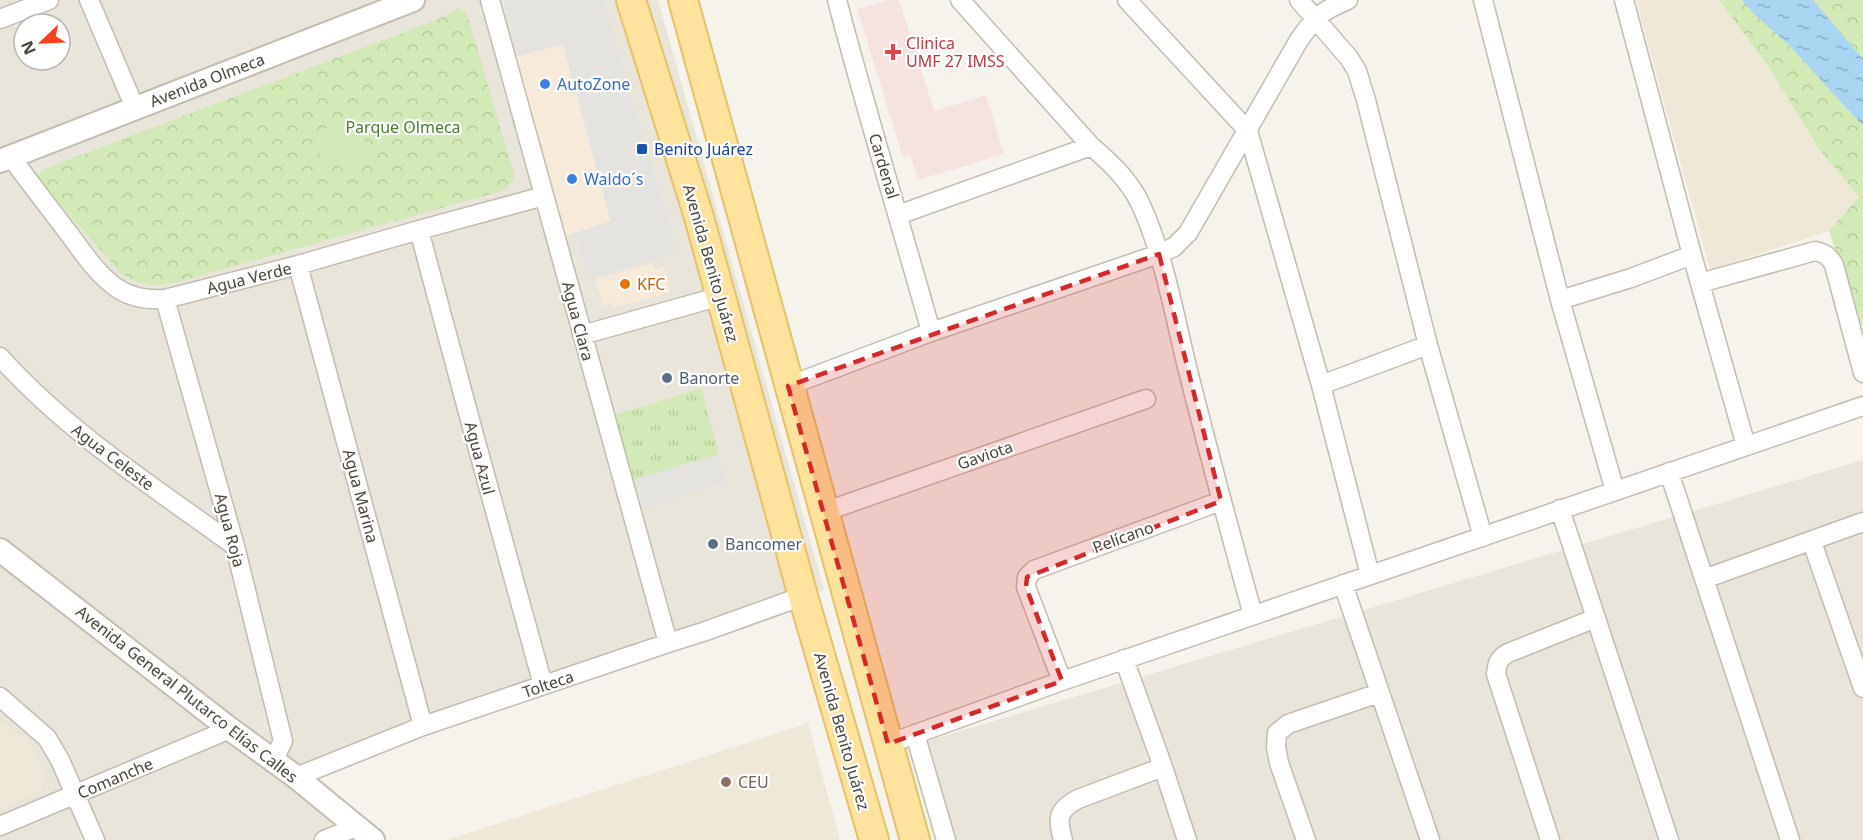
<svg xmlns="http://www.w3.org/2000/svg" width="1863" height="840" viewBox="0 0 1863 840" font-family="'Noto Sans',sans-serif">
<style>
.residential{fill:#eae5da;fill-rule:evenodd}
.commercial{fill:#f7ead8}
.education{fill:#efe8d6}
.medical{fill:#f6e3e0}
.grass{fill:url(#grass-tufts)}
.park{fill:url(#park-crowns)}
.pitch{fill:#d2eab5}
.parking{fill:#e5e3e0}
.water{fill:url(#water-ripples)}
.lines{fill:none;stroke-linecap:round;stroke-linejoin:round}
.minor-casing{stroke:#c2bbae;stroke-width:21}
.tertiary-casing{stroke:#c2bbae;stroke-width:26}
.primary-casing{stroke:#e6c16a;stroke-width:32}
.minor{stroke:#fff;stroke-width:18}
.tertiary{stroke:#fff;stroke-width:22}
.primary{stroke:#ffe39c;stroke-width:28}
.marked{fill:#d62828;fill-opacity:0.2;stroke:#d62828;stroke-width:4.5;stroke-dasharray:12 8;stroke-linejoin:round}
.health-dot{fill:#e0444e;stroke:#fff;stroke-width:2}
.shop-dot{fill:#3f7fe0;stroke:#fff;stroke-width:2}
.transit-dot{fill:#1a4fb4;stroke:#fff;stroke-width:2}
.food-dot{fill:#e8710a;stroke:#fff;stroke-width:2}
.service-dot{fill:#5c6f8a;stroke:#fff;stroke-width:2}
.education-dot{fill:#8d6e63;stroke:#fff;stroke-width:2}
.labels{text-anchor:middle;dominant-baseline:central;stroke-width:4.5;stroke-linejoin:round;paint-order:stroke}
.health-label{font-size:16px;fill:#be3a42;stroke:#fff;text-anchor:start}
.street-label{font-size:16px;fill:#4b4439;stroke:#fff}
.shop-label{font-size:16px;fill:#366cbe;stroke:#fff;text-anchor:start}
.park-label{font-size:16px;fill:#4a7f2a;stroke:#fff}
.transit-label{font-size:16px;fill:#164399;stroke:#fff;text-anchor:start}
.food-label{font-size:16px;fill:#c56008;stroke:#fff;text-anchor:start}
.service-label{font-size:16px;fill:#4e5e75;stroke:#fff;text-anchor:start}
.education-label{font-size:16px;fill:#785e54;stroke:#fff;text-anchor:start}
</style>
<defs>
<pattern id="grass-tufts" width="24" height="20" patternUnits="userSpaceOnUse" patternTransform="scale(1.5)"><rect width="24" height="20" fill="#d2eab5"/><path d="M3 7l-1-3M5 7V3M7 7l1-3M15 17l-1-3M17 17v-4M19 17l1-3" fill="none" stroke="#b6ca9c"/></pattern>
<pattern id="park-crowns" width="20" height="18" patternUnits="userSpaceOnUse" patternTransform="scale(1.5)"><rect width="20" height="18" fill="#d2eab5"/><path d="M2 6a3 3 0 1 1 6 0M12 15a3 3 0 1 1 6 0" fill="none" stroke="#b6ca9c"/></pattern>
<pattern id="water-ripples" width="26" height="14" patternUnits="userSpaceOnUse" patternTransform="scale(1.5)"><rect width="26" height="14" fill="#a9d4f2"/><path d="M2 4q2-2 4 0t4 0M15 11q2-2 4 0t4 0" fill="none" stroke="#8caec5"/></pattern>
</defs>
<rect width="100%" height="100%" fill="#f6f3ec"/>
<path class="residential" d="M0,0H658L824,590L288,771L374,840H0ZM24,24H60V60H24Z
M1863,460V840H938L911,746Z"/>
<path class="commercial" d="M563,44L611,222L562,237L512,58Z
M653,263L655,270L664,267L671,292L613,308L612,303L603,306L595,279Z"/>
<path class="education" d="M1636,0H1719L1770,69L1819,149L1859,197L1829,231L1710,270Z
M0,720L30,744L44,776L42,791L0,809Z
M808,723L840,840H447Z"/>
<path class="medical" d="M888,0H899L934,111L986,95L1004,154L918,180L910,155L903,157L857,9Z"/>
<path class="grass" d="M701,388L719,454L624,483L605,418Z"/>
<path class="park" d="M1719,0H1863V329L1829,231L1859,197L1819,149L1770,69Z
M459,8L467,14L514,174L513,181L505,190L174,283C152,287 140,286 121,273L37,178L41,171L49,167L439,19Z"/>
<path class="pitch" d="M359,119L369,154L323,166L314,132Z"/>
<path class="parking" d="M503,0H603L677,253L590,279L575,233L611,221L563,44L520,56Z
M719,454L726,482L643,508L636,479Z"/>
<path class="water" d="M1742,0H1813L1863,59V126L1788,44L1754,14Z"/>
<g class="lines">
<defs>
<path id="minor" d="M89,0L135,108
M490,0L668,643
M837,0C866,111 900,221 931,332
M960,0L1091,146C1111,163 1130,181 1141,205C1164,256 1174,313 1187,367C1208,450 1230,533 1253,615
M1127,0L1248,131L1321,385L1370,575
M1299,0L1349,58L1357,71L1366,100L1428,345L1483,537
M1483,0L1560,300L1615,491
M1624,0L1692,255L1746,446
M0,19L49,0
M11,157C30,183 50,209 70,235C84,254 99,277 120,290C133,298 150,300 165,299L298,265L419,230L544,196
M898,215L1091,146
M419,230L473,431L543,685
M298,265L423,726
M1700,283L1815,251C1825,253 1829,256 1834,265L1863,373
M165,299L235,546L283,741L273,761
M1560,300L1631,278L1692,255
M582,335L721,296
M0,357C67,432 154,487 235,546
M1321,385L1428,345
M788,386L931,332L1159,254L1174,247L1188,233L1299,40C1315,17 1321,11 1348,0
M1669,472L1790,840
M1560,509L1669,840
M824,512L1146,399
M1812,542L1863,688
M1704,579L1863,522
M1343,584L1430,840
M1124,659L1163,767L1187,840
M1062,681L1026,587L1027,577L1034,570L1045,566L1221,501
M0,697L47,738L60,760L95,840
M915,734L946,840
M888,744L1062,681L1863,406
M296,777L423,726L668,643L703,632L803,596
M0,826L230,729
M324,840L356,827
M1063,840C1057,819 1057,810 1078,799L1163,767
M1306,840L1279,763L1276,747L1277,733L1288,724L1379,693
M1550,840L1496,674C1497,663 1499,658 1508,653L1596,618"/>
<path id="tertiary" d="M0,161L413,0
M0,550L230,729L296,777L373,840"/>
<path id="primary" d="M631,0L699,217L803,596L874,840
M683,0L915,840"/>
</defs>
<use href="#minor" class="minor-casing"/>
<use href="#tertiary" class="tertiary-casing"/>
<use href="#primary" class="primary-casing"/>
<use href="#minor" class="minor"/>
<use href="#tertiary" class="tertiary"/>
<use href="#primary" class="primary"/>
</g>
<path class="marked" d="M1159,254L1221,501L1027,577L1026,587L1062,681L888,744L788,386Z"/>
<path class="health-dot" d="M890 43h6v6h6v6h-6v6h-6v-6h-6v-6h6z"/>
<g class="shop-dot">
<circle cx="545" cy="84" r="6"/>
<circle cx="572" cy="179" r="6"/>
</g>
<rect class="transit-dot" x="636" y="143" width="12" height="12" rx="3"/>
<circle class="food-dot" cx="625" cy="284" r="6"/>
<g class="service-dot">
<circle cx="667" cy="378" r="6"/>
<circle cx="713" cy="544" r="6"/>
</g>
<circle class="education-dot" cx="726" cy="782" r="6"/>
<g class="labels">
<g class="health-label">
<text x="906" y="43">Clinica<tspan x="906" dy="18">UMF 27 IMSS</tspan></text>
</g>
<g class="street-label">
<text transform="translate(207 80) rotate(-21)">Avenida Olmeca</text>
<text transform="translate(884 166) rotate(73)">Cardenal</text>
<text transform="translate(711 263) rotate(74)">Avenida Benito Juárez</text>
<text transform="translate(249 278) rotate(-14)">Agua Verde</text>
<text transform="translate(578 321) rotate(75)">Agua Clara</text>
<text transform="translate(985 455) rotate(-19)">Gaviota</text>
<text transform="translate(113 457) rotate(37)">Agua Celeste</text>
<text transform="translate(480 458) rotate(75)">Agua Azul</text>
<text transform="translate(361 496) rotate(75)">Agua Marina</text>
<text transform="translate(230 530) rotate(75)">Agua Roja</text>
<text transform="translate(1123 537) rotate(-20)">Pelícano</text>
<text transform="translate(548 684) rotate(-19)">Tolteca</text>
<text transform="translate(187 694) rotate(38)">Avenida General Plutarco Elías Calles</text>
<text transform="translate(842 731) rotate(74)">Avenida Benito Juárez</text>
<text transform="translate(115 778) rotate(-23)">Comanche</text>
</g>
<g class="shop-label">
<text x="557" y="84">AutoZone</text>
<text x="584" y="179">Waldo´s</text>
</g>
<g class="park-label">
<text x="403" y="127">Parque Olmeca</text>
</g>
<g class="transit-label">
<text x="654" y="149">Benito Juárez</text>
</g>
<g class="food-label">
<text x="637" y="284">KFC</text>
</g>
<g class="service-label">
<text x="679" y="378">Banorte</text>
<text x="725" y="544">Bancomer</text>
</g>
<g class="education-label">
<text x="738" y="782">CEU</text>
</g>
</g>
<g transform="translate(42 42) rotate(247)"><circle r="28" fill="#ffffff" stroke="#b7b4b0" stroke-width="1.5"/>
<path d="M0-4.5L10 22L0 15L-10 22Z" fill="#fc3f1d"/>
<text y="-9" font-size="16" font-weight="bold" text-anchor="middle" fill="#4b4439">N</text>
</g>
</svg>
